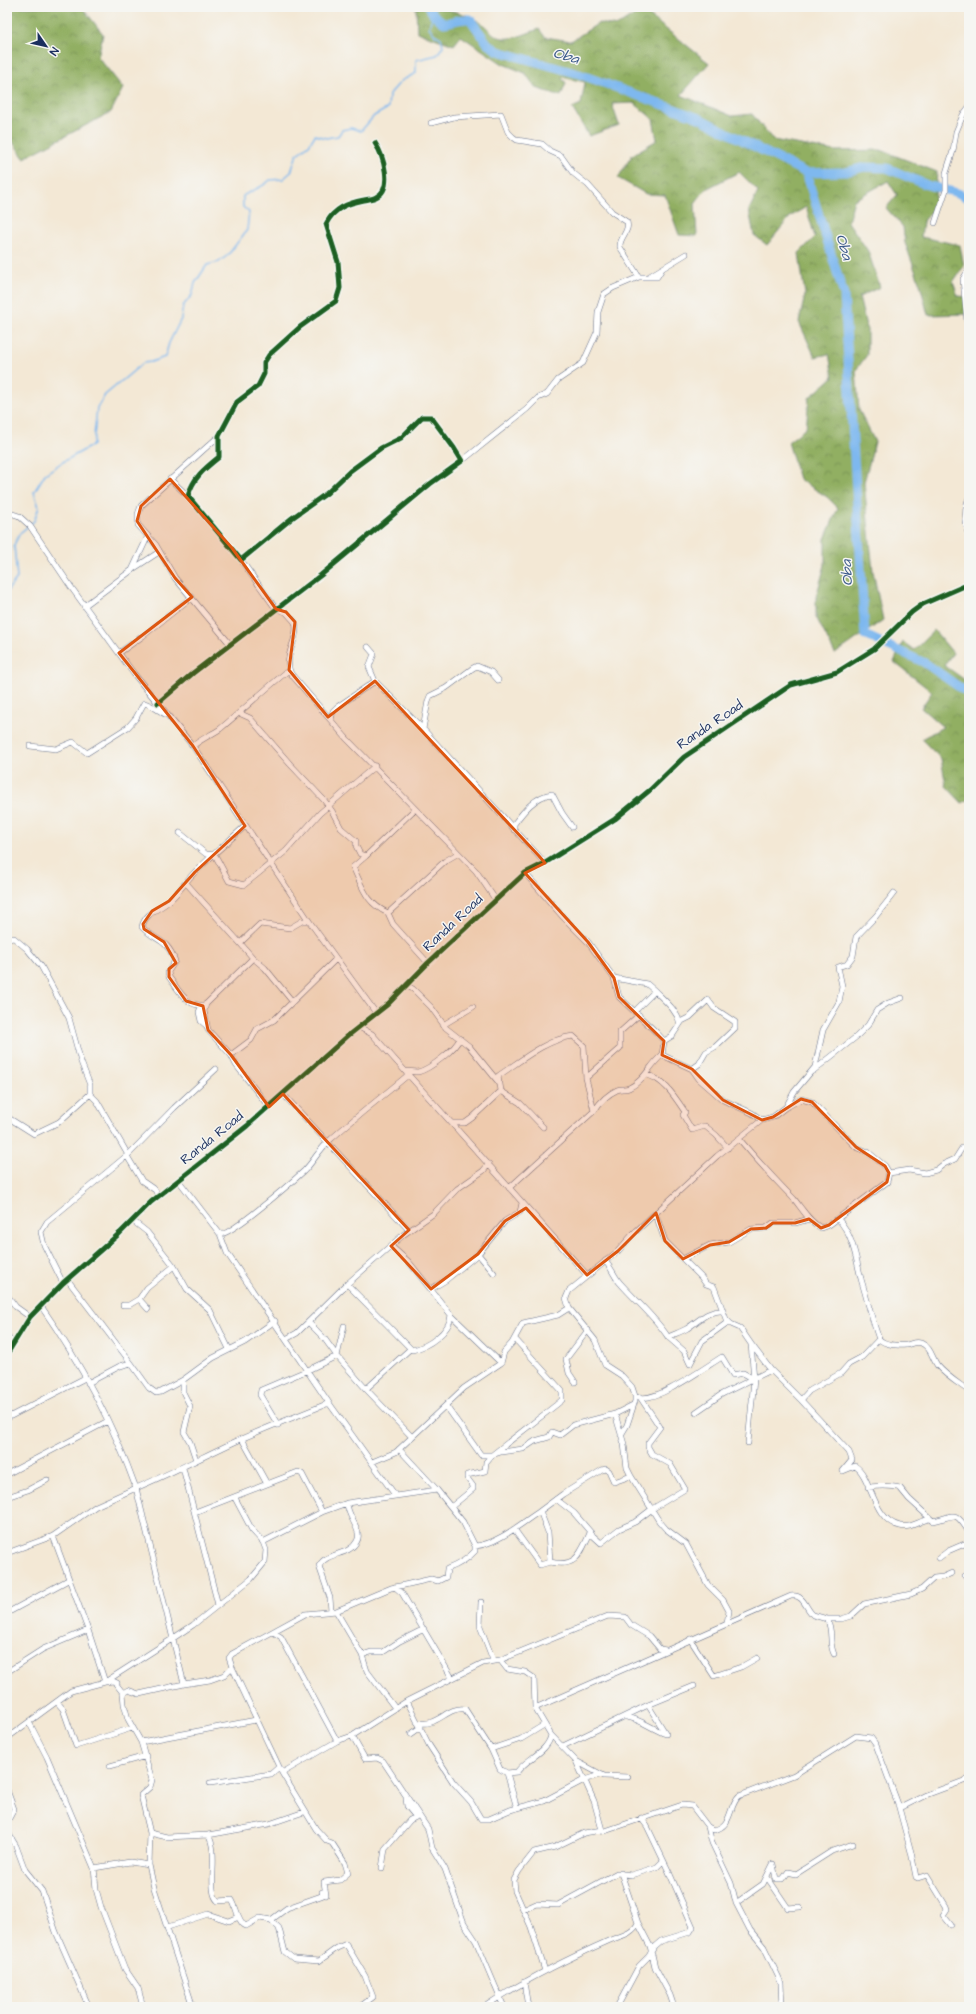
<svg xmlns="http://www.w3.org/2000/svg" width="976" height="2014" viewBox="0 0 976 2014" font-family="'Architects Daughter',sans-serif">
<style>
.forest{fill:url(#forest-crowns);stroke:#566f60}
.lines{fill:none;stroke-linecap:round;stroke-linejoin:round}
.stream{stroke:#7eb8ef;stroke-width:1.5}
.river{stroke:#7eb8ef;stroke-width:9}
.minor-casing{stroke:#677088;stroke-width:6}
.minor{stroke:#fff;stroke-width:5}
.cycleway-casing{stroke:#f6f6f2;stroke-width:8}
.cycleway{stroke:#1b5e20;stroke-width:5}
.marked{fill:#de5710;fill-opacity:0.2;stroke:#de5710;stroke-width:3;stroke-linejoin:round}
.labels{text-anchor:middle;dominant-baseline:central;stroke-width:3;stroke-linejoin:round;paint-order:stroke}
.street-label{font-size:14px;fill:#1b2f5e;stroke:#f6f6f2}
.water-label{font-size:15px;font-style:italic;fill:#39588a;stroke:#f6f6f2}
</style>
<defs>
<pattern id="forest-crowns" width="20" height="18" patternUnits="userSpaceOnUse"><rect width="20" height="18" fill="#91af62"/><path d="M2 6a3 3 0 1 1 6 0M12 15a3 3 0 1 1 6 0" fill="none" stroke="#768f54"/></pattern>
</defs>
<rect width="100%" height="100%" fill="#f6f6f2"/>
<filter id="ink" filterUnits="userSpaceOnUse"><feTurbulence type="fractalNoise" baseFrequency=".025" numOctaves="2"/><feDisplacementMap in="SourceGraphic" scale="8" xChannelSelector="R" yChannelSelector="G"/><feConvolveMatrix kernelMatrix="1 2 1 2 8 2 1 2 1" color-interpolation-filters="sRGB"/></filter>
<filter id="wash" filterUnits="userSpaceOnUse"><feTurbulence type="fractalNoise" baseFrequency=".012" numOctaves="4" result="noise"/><feDisplacementMap in="SourceGraphic" scale="16" xChannelSelector="R" yChannelSelector="G"/><feGaussianBlur stdDeviation="0.9" result="paint"/><feColorMatrix in="noise" values="0 0 0 0 0 0 0 0 0 0 0 0 0 0 0 0 0 1.4 0 .05"/><feComposite in="paint" operator="in"/></filter>
<g filter="url(#wash)">
<rect width="100%" height="100%" fill="#f3e8d5"/>
<path class="forest" d="M7,7H82L103,34L98,57L123,88L111,112L24,158L7,134Z
M416,7C438,7 462,10 481,23C489,28 493,37 503,38C514,40 529,32 539,29L545,37L571,41L599,23L617,26L642,10L709,63L681,95L732,116L752,114L773,140L835,151L881,150L937,172L934,209L923,222L921,237L960,245L964,266L953,282L958,296L969,297V314L928,315L920,284L905,243L903,227L886,208L897,195L888,181L854,200L848,222L868,251L880,287L859,297L867,330V355L856,370L859,410L875,442L864,482L873,571L883,620L835,654L816,617V597L825,565V539L838,508L827,497L799,479L788,442L806,428L809,398L833,377L829,354L815,357L799,322L805,295L799,253L815,237L806,207L790,217L767,245L754,235L749,210L758,191L739,172L706,189L695,203L697,236L679,235L665,195L646,194L618,178L632,155L657,140L653,119L634,103L612,104L619,125L589,136L572,108L581,104L585,82L561,77L566,83L561,96L536,88L525,73L503,64L461,36L454,45L417,32Z
M934,630L953,653L944,665L969,683V800L962,803L946,786L941,759L921,739L943,727L921,708L932,692L894,662L903,642L914,650Z"/>
<g class="lines">
<path class="stream" d="M7,591L17,578L14,545L20,533L34,521L39,507L34,492L45,474L61,463L93,445L97,408L105,395L143,363L151,362L165,357L169,343L181,319L183,306L192,295L195,283L207,265L219,262L228,255L247,230L249,212L243,207V196C252,190 262,188 270,180L283,179L291,172L297,154L309,145L315,135L326,138L338,136L342,130L351,128L361,131L374,116L388,108L389,95L401,81L416,73V60L437,55L443,46L441,38L434,34L429,27L433,14"/>
<path class="river" d="M429,7L433,14L444,23C454,22 459,18 470,19L488,44L498,51L579,74L699,118L806,173L844,295L865,635L925,663L969,694
M806,173L846,172L864,167L887,168L927,185L958,193L969,199"/>
</g>
</g>
<g filter="url(#ink)">
<g class="lines">
<defs>
<path id="minor" d="M431,123L454,117L501,114L508,132L513,137L517,140L542,144L550,151L561,156L573,173L588,185L612,212L627,222C630,232 619,237 620,247L639,277
M935,223L946,190V173L953,151L956,132L963,115L969,107
M969,269L963,279L969,344
M649,277H657L662,269
M219,436L141,506L138,514V525L156,545L175,578L230,644
M462,461L527,409L538,398L547,394L558,380L583,363L597,332L598,312L604,294L613,288L639,277H648L686,254
M170,479L188,496
M969,498C963,510 966,525 969,538
M7,512L19,516L30,526L71,587L134,674L193,746L309,921L376,1013
M241,560L276,609L286,612L295,622C300,640 282,654 291,674L347,739L476,871L495,899
M133,569L159,552
M84,606L132,570L148,536
M368,647L374,654L369,667L375,681L423,729L545,863
M119,653L143,636L192,597
M158,703L193,673L321,575L430,484L462,461L454,448L431,417H422L401,438L381,448L350,471L327,493L292,518L241,560L188,496C193,478 204,469 219,457V436L237,402L258,386L264,374V363L269,355L300,327L336,301L340,288L338,262L326,224C334,208 348,203 364,200C368,199 373,199 376,197C394,189 383,155 375,143
M239,713L250,718L290,764L324,800L332,811L341,828L356,841V846L360,854L366,856L353,867C363,888 366,903 388,913
M331,720L333,711L337,707L375,681
M423,729L428,701L430,696L446,688L473,668L477,666L491,672L498,680
M30,746L56,749L73,742L87,753L128,727L136,718L144,703C151,704 160,712 167,715
M193,746C201,739 211,735 220,729C243,710 265,689 289,670
M245,826C229,841 211,856 195,872C185,882 179,893 168,902C158,910 145,913 142,927C156,942 167,938 175,961L168,972L169,977C178,989 188,1010 206,1004L204,1011L208,1030L231,1055L236,1065L269,1107
M514,830V824C523,812 535,796 552,794L562,813L572,827
M180,833L206,854L215,855L229,881L244,885L286,851L320,813L375,766
M366,856L415,809
M525,873L563,917L588,942L614,978L619,997L656,1032L664,1041
M187,884L240,943
M7,939L14,938L27,949L41,966L69,1018L81,1062L90,1085V1094L97,1101L128,1155
M253,958L265,968L292,1001
M428,963L393,924L388,913L445,861L457,854
M614,978L647,984L655,991L635,1011
M407,986L413,989L431,1007L446,1028L469,1046L500,1084L501,1091L472,1118L465,1123H453
M655,991C665,1001 677,1010 680,1024
M206,1004L253,958L240,943L260,924L290,928L302,921H309
M202,1005L199,1012L201,1021L207,1026
M443,1025L473,1007
M359,1027L372,1034L587,1275
M231,1055L251,1040L257,1029L274,1020L336,959
M662,1055L692,1069L699,1079L723,1100L752,1113L762,1120
M405,1071C409,1071 414,1072 418,1072C430,1069 456,1049 460,1038
M813,1071L856,1037L868,1025L877,1010L888,1003L902,998
M647,1075C664,1079 675,1097 685,1112L683,1115L692,1130L705,1126L716,1135L728,1148
M586,1078L620,1048V1032L639,1015
M499,1083L498,1076C522,1060 545,1040 573,1036L584,1046L586,1078L594,1111
M501,1091L520,1103L543,1127
M283,1094L409,1230
M7,1117L34,1134L59,1122L90,1094
M740,1140C757,1160 775,1180 794,1199C803,1210 809,1221 821,1228L829,1225L887,1182L889,1173L885,1166L868,1152L856,1147L812,1102L801,1099L787,1107
M127,1156L142,1181L155,1190L159,1197
M889,1173L909,1170L925,1173L936,1170L944,1164L955,1159L962,1148L969,1147
M179,1181L220,1234L227,1253L329,1403L395,1495
M509,1188L594,1111C600,1102 606,1095 617,1090C621,1088 625,1090 629,1088C644,1081 650,1065 662,1055L664,1041L672,1036L682,1021L690,1017L708,1000L714,1008L735,1022V1028L715,1047L706,1052L699,1064L692,1069
M653,1216L657,1218L665,1241L701,1277L706,1284L714,1287L726,1319L731,1324L740,1328L751,1344L754,1379L748,1443
M838,1219C853,1235 856,1258 861,1279C867,1299 872,1320 879,1339
M133,1221L147,1232L174,1266L187,1289L210,1310L229,1349
M220,1234C229,1237 293,1181 304,1171C313,1162 319,1150 329,1141C354,1118 382,1097 408,1075
M391,1246L409,1262L451,1315L501,1363
M683,1259L710,1245L729,1242L751,1229L766,1228L773,1223H795L809,1219
M605,1261C612,1268 614,1277 621,1284C637,1302 655,1317 668,1337C674,1334 681,1332 686,1329C698,1322 707,1310 722,1311
M494,1273L478,1254L505,1221L520,1212L522,1203
M67,1279L131,1363L120,1366L88,1383
M63,1283L44,1245L41,1232L47,1222L130,1153L174,1108L216,1069
M347,1284L412,1350C428,1347 450,1332 451,1315
M431,1289L446,1280L478,1254
M7,1295L16,1307L30,1317
M123,1305H129L139,1299
M148,1309L139,1299L147,1288L174,1266
M344,1326L337,1356L366,1389L412,1437
M7,1336L13,1344
M668,1337L684,1351L690,1364L702,1341L728,1322
M286,1339L297,1333L347,1284L403,1235L433,1214L457,1189L483,1171L489,1164
M751,1344L771,1370L801,1400L809,1391L841,1373L849,1364L862,1357L879,1339C885,1345 898,1346 906,1345C911,1344 915,1341 921,1343C931,1347 932,1358 937,1365C946,1376 958,1383 969,1391
M7,1354L30,1317L63,1283L120,1233L151,1202L247,1126L350,1034L388,1004L428,963L525,873L545,863L615,819L650,790L684,757L791,685L837,672L874,649L912,612L923,604L969,584
M131,1363L149,1388L156,1393L161,1392L183,1380L213,1358L245,1342L275,1321
M183,1380V1392L190,1406L184,1432L190,1442L196,1460
M575,1382L569,1373L566,1359L588,1330
M366,1389L410,1349
M639,1397C657,1403 705,1367 722,1357L733,1375L743,1373L754,1379
M801,1400L849,1452L852,1460L843,1471L855,1466C872,1476 872,1520 900,1526C911,1529 920,1520 930,1519
M446,1406L481,1455H492L556,1405L562,1400V1391L515,1339
M696,1412L722,1394L771,1370
M615,1414L624,1444L627,1468L631,1476L659,1521L666,1529L686,1544L708,1585L723,1600L729,1611L727,1623
M7,1418L85,1378
M278,1425L260,1395L261,1390L308,1370L337,1356L324,1338L309,1323
M621,1435L627,1425L635,1401V1396L632,1387L622,1376L605,1365L595,1340L569,1308L566,1298L569,1291L618,1251L633,1234L717,1156L762,1120L773,1117L786,1107L794,1092L815,1067L823,1030L839,1002L842,986L838,967L847,964L853,956L856,937L876,916L894,893
M242,1439L267,1484
M399,1449L437,1490
M372,1462L396,1452L464,1388L501,1363L504,1352L512,1343L523,1323L558,1315L569,1308
M183,1468L218,1605
M7,1474L108,1421
M868,1487C878,1486 890,1485 900,1488L909,1499L933,1521C956,1516 954,1509 969,1532
M7,1497L28,1490L47,1480
M556,1499L574,1513L592,1534
M451,1507L473,1489V1486L467,1478V1475L485,1471L486,1462L492,1455L501,1452L523,1449L535,1441L549,1437L552,1432L560,1435L573,1425L615,1414L633,1405
M540,1511L563,1494L602,1470L606,1469L609,1471L614,1482L631,1476
M195,1512L298,1472L302,1474L322,1512
M514,1529L540,1565L550,1562
M53,1536L88,1630L105,1682L113,1681L117,1683L116,1684L123,1693L128,1690L139,1694L184,1684L210,1680L224,1675L232,1667L282,1773L337,1741L352,1736L407,1701L483,1663L500,1660L507,1669L525,1672L534,1678L535,1708L791,1596C804,1594 805,1608 813,1615L827,1619H841L851,1616L864,1604L911,1594L922,1589L934,1578L943,1577L952,1573
M263,1542L322,1512L347,1503L437,1490L463,1522L475,1546C496,1545 522,1523 540,1511L548,1532L550,1562C577,1568 580,1554 590,1533L601,1543L619,1529L635,1522L652,1509L685,1489L670,1464L652,1454L648,1447V1443L660,1427L640,1397
M7,1553L53,1536L96,1506L136,1488C113,1424 80,1362 41,1306
M939,1558L948,1551L969,1542
M965,1576L969,1575
M395,1587L402,1593L452,1678
M481,1602L480,1626L493,1660
M331,1611L330,1598L319,1566C327,1551 349,1557 357,1541C363,1531 347,1516 347,1503
M336,1611L362,1655L367,1671L395,1708
M7,1613L68,1580
M827,1619C834,1632 828,1642 834,1654
M273,1632L281,1637L337,1741
M690,1639L714,1676L741,1667L757,1658
M362,1655L371,1652H383L400,1641L424,1629
M500,1660L608,1616L625,1617L631,1625L649,1636L660,1649L666,1650
M232,1667L229,1658L232,1654L305,1614L336,1611L391,1588L431,1579L438,1581L446,1577L447,1569C458,1565 467,1560 475,1551V1546
M7,1672L43,1649L88,1630
M184,1684L136,1488C172,1473 206,1455 241,1439C270,1426 300,1415 329,1403
M123,1693L124,1704L128,1719L141,1742L152,1780L150,1787L141,1795L150,1833L149,1865L154,1888L193,2007
M407,1701L429,1745L453,1782L471,1802L481,1819H489L510,1810L544,1801L584,1780L600,1775
M57,1702L63,1709L76,1746L132,1728
M535,1708L551,1735L576,1761L594,1801L602,1830L605,1831L682,1805L692,1806L708,1827L712,1843L731,1883L736,1903L750,1930L764,1947L778,1976L781,1983L782,2007
M626,1717C639,1718 652,1729 666,1734L648,1705
M29,1722L47,1757L94,1868L96,1889L101,1907L125,1969L138,1988L143,2007
M417,1722C436,1729 447,1706 465,1709L491,1749L500,1769L507,1773L517,1772C527,1758 548,1752 551,1735
M411,1734L421,1727
M352,1736L365,1759L377,1758L383,1761L428,1829L432,1848L445,1869L464,1923L476,1941L504,2007
M7,1738L71,1691L105,1682L172,1639L193,1625L251,1579L265,1562L266,1550L263,1542L252,1530L235,1498
M141,1742L256,1720
M563,1746L648,1705L694,1686
M491,1749L521,1739L544,1725
M576,1761L604,1776L628,1777
M110,1766L146,1756
M507,1773L516,1805
M210,1783L271,1774L279,1767
M7,1790L14,1809L7,1822
M898,1804L901,1807L904,1806L926,1795L969,1779
M708,1827L714,1830C733,1826 728,1806 739,1796L794,1775L856,1736L871,1738L876,1745L898,1804L911,1852L916,1877L918,1878L927,1875L946,1906L947,1909L943,1915L951,1925
M7,1831L16,1846L25,1870L42,1891L56,1932L89,2007
M150,1833L167,1837L208,1835L269,1824L304,1812
M208,1835C220,1853 206,1891 218,1901L232,1900C237,1908 238,1923 246,1926L260,1918L271,1920L279,1928L285,1952L294,1959L319,1961L337,1948L346,1944L365,1976L373,1997L360,2007
M94,1868L130,1862L149,1865
M382,1868L385,1849L410,1820L416,1817L407,1806L406,1799
M621,1873L638,1923L650,1946L655,1967L670,1995L674,2007
M767,1877L788,1908L800,1907
M736,1903L763,1884L773,1864L776,1879H783L788,1872L796,1874L832,1851L853,1844
M523,1910L536,1904L558,1905L617,1873L631,1875L657,1867L663,1861
M271,1920L287,1908L321,1896L323,1895L322,1892L326,1895L324,1882L340,1880L348,1873L345,1863L332,1843L327,1841L316,1829L282,1773
M168,1927L208,1914L229,1921L239,1917
M545,1971L531,1927L515,1891L514,1880L519,1871L534,1852L555,1847L584,1833L602,1830
M524,1982L528,2007
M484,2007C523,1981 565,1960 608,1941C619,1936 632,1935 638,1923
M617,2007L639,1966L649,1956L654,1947L661,1941L690,1932L693,1927L669,1872L647,1826L641,1818"/>
</defs>
<use href="#minor" class="minor-casing"/>
<use href="#minor" class="minor"/>
<defs>
<path id="cycleway" d="M158,703L193,673L321,575L430,484L462,461L454,448L431,417H422L401,438L381,448L350,471L327,493L292,518L241,560L188,496C193,478 204,469 219,457V436L237,402L258,386L264,374V363L269,355L300,327L336,301L340,288L338,262L326,224C334,208 348,203 364,200C368,199 373,199 376,197C394,189 383,155 375,143
M7,1354L30,1317L63,1283L120,1233L151,1202L247,1126L350,1034L388,1004L428,963L525,873L545,863L615,819L650,790L684,757L791,685L837,672L874,649L912,612L923,604L969,584"/>
</defs>
<use href="#cycleway" class="cycleway-casing"/>
<use href="#cycleway" class="cycleway"/>
</g>
</g>
<path class="marked" d="M170,479L232,548L276,609L286,612L295,622L289,670L328,717L375,681L539,856L545,863L525,873L588,942L614,978L619,997L664,1041L662,1055L692,1069L723,1100L762,1120L773,1117L801,1099L812,1102L856,1147L885,1166L889,1173L887,1182L829,1225L821,1228L809,1219L795,1223H773L766,1228L751,1229L729,1242L710,1245L683,1259L665,1241L656,1213L618,1251L587,1275L526,1208L505,1221L478,1254L431,1289L391,1246L409,1230L283,1094L269,1107L231,1055L208,1030L203,1006L186,1001L169,977V969L176,963L164,942L144,929L143,924L152,911L169,901L195,872L245,826L193,746L119,653L192,597L175,578L137,521L141,506Z"/>
<g class="labels">
<g class="street-label">
<text transform="translate(710 725) rotate(-34)">Randa Road</text>
<text transform="translate(453 923) rotate(-43)">Randa Road</text>
<text transform="translate(212 1138) rotate(-39)">Randa Road</text>
</g>
<g class="water-label">
<text transform="translate(566 56) rotate(16)">Oba</text>
<text transform="translate(844 247) rotate(73)">Oba</text>
<text transform="translate(847 573) rotate(-93)">Oba</text>
</g>
</g>
<rect width="976" height="2014" fill="none" stroke="#f6f6f2" stroke-width="24"/>
<g transform="translate(46 46) rotate(124)" stroke="#f6f6f2" stroke-width="3" paint-order="stroke">
<path d="M0-3L7 15L0 10L-7 15Z" fill="#1b2f5e"/>
<text y="-6" font-size="11" font-weight="bold" text-anchor="middle" fill="#1b2f5e">N</text>
</g>
</svg>
